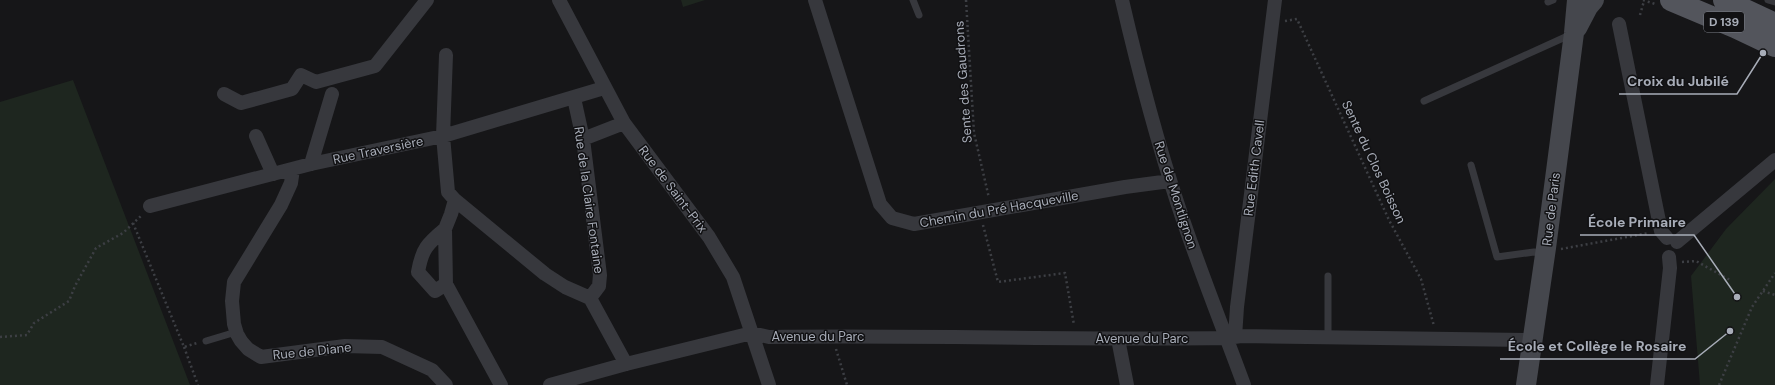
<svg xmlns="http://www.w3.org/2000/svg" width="1775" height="385" viewBox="0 0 1775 385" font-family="'DM Sans',sans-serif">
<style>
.green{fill:#1e261f}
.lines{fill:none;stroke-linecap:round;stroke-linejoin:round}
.path{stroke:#3d3f44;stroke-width:2.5;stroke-dasharray:2 3;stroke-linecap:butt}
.lane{stroke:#37383d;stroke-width:7}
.street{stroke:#37383d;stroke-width:14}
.secondary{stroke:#45474d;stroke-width:20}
.primary{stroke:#53555c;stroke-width:22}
.labels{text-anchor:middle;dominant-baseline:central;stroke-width:3;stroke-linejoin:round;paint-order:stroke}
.shield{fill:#111113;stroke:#7b7e86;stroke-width:1}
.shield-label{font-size:12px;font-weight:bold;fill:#a8adb8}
.street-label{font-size:13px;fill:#a8adb8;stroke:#111113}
.leader{fill:none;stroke:#a8adb8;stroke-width:1.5}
.callout-dot{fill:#a8adb8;stroke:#111113;stroke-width:1.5}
.callout-label{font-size:14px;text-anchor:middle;font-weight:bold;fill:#a8adb8;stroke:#111113;stroke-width:3;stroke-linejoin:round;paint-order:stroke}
</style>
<rect width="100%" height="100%" fill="#161618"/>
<path class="green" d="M681,0H705L683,7Z
M73,80L190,385H0V102Z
M1775,179V385H1700L1691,276L1726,229Z"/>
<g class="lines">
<path class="path" d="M966,0L974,133L989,198
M1643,0L1655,4
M1640,15L1644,1
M1285,21L1297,19L1389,220L1421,279L1434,326
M133,223L184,347L197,343
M983,225L998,282L1065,273L1074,325
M1561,249L1649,233
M1682,262L1696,261L1730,280
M1763,291L1775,295
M0,337L27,335L34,323L69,301L75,286L96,248L123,233L142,215
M184,347L198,385
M836,349L847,385
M1719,385L1752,307L1775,273"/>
<path class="lane" d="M913,0L919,15
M1768,0L1775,2
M1548,2L1553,0
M1424,101L1572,34
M1471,165L1497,257L1534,252L1544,253
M1328,276V337
M206,341L236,332"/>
<path class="street" d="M559,0L624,123L709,237L733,277L769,385
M815,0L880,204L892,218L914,224L1125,187L1170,181
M1122,0C1138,69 1156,138 1178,205C1198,266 1222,325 1244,385
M1619,24L1661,231L1667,238
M446,55L443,136L448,192L455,200L451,214L445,229L446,284L501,385
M224,94L241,103L292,89L301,75L316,82L375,66L427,0
M574,98L583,139L600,275L599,286L590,298
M256,136L273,174
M583,139L624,123
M311,164L332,94
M293,169L291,183L281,205L234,282L232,301L234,324L237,334L241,341L248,349L261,357L345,346L382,347L432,370L446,385
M455,200L545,274L565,287L590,298L626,364
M150,206L311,164L443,136L604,88
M445,229C427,244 422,249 418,272L435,291L446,284
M1677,242L1775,160
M1235,337L1237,307L1275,0
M1118,339L1127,385
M550,385L626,364L752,333L769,337C922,335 1074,340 1227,338L1241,336L1531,340
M1657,385L1670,268L1669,257"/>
<path class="secondary" d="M1577,28L1588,7L1594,0
M1526,385L1546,248L1574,33L1577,0"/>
<path class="primary" d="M1671,0L1735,27L1775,46
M1724,0L1775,24"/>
</g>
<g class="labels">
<rect class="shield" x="1704" y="12" width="40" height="20" rx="3"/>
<g class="shield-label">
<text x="1724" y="22">D 139</text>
</g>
<g class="street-label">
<text transform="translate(963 82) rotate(-94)">Sente des Gaudrons</text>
<text transform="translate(378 150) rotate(-12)">Rue Traversière</text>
<text transform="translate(1374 162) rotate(65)">Sente du Clos Boisson</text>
<text transform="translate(1254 168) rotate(-83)">Rue Edith Cavell</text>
<text transform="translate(673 189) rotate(53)">Rue de Saint-Prix</text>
<text transform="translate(1176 195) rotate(72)">Rue de Montlignon</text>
<text transform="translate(589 200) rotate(82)">Rue de la Claire Fontaine</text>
<text transform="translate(999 209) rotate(-10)">Chemin du Pré Hacqueville</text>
<text transform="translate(1551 209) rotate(-83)">Rue de Paris</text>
<text x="818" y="336">Avenue du Parc</text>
<text x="1142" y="338">Avenue du Parc</text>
<text transform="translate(312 351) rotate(-6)">Rue de Diane</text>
</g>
</g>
<path class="leader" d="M1763 53L1737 94H1619M1737 297L1694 235H1580M1730 331L1695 359H1500"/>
<g class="callout-dot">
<circle cx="1763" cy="53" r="4"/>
<circle cx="1737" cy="297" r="4"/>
<circle cx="1730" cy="331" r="4"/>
</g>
<g class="callout-label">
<text x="1678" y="86">Croix du Jubilé</text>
<text x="1637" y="227">École Primaire</text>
<text x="1597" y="351">École et Collège le Rosaire</text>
</g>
</svg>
